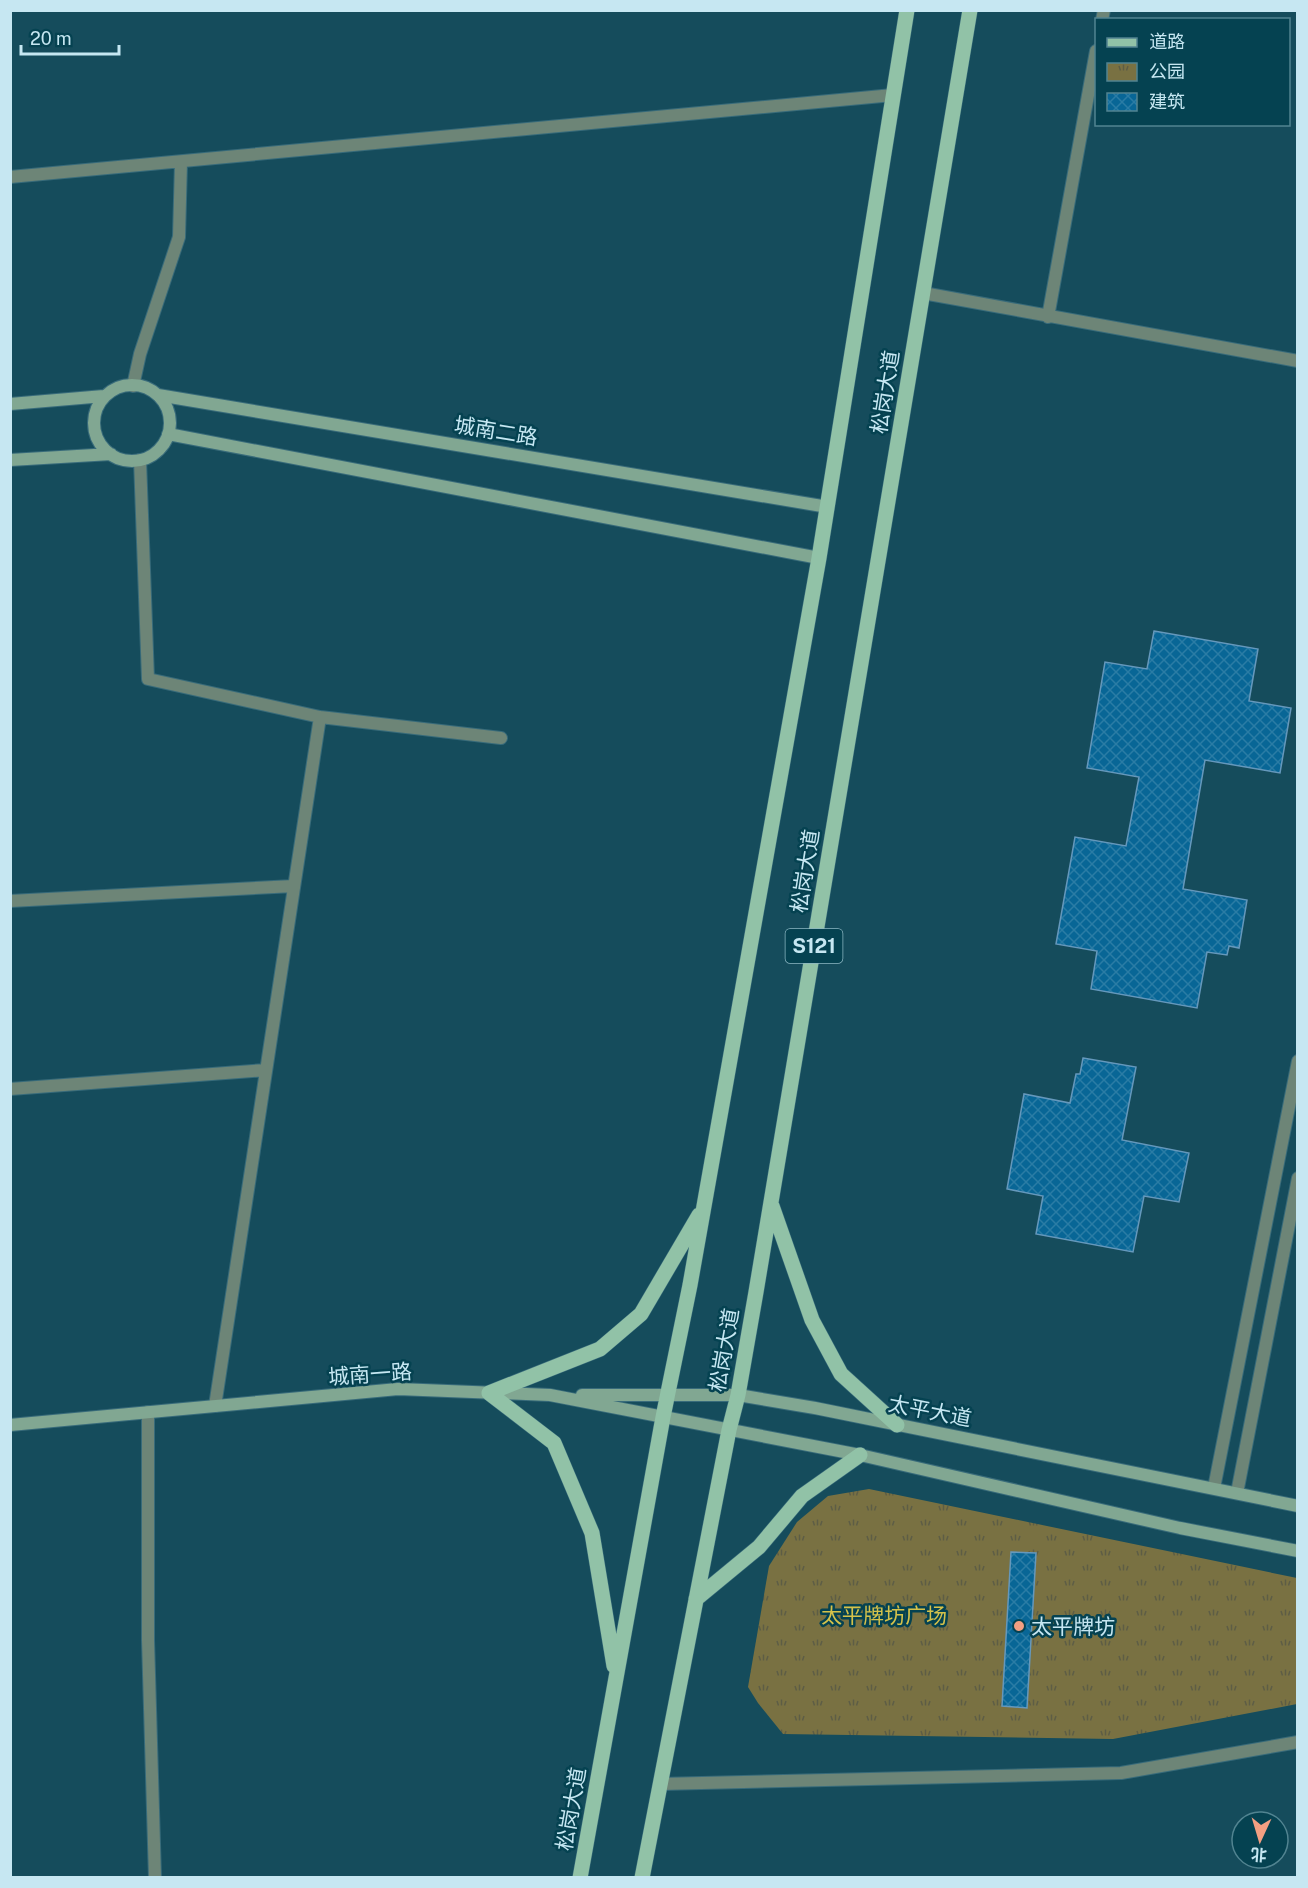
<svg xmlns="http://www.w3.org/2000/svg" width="1308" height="1888" viewBox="0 0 1308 1888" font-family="'Public Sans','Noto Sans SC',sans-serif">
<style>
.park{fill:url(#park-tufts)}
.building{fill:url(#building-cross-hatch);stroke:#6598bc;stroke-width:1.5}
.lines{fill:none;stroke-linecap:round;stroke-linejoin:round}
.street-casing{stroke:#386b7a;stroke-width:14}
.secondary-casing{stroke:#386b7a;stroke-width:14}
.primary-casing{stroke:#386b7a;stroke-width:16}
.street{stroke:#6d8577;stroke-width:12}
.secondary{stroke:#81a792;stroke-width:12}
.primary{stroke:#91c2a7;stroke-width:15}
.poi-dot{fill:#f39f82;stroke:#054251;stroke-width:2}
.labels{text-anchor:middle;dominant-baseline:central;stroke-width:5;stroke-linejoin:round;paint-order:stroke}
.shield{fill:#054251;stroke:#8cb6c2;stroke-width:1.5}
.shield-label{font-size:20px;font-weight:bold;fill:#c6e7f2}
.street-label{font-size:21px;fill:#c6e7f2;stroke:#054251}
.park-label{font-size:21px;fill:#d5c24b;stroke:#054251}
.poi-label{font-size:21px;fill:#c6e7f2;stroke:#054251;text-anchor:start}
</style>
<defs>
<pattern id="park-tufts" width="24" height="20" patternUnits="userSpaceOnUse" patternTransform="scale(1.5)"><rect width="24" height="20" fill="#797142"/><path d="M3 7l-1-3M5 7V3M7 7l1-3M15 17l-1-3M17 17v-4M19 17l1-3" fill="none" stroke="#5d5d45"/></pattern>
<pattern id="building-cross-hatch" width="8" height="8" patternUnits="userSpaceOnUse" patternTransform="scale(1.5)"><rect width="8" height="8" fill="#086696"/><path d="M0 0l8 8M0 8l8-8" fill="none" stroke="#2a7ca5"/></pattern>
</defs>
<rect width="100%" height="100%" fill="#154c5c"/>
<path class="park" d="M869,1489L1297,1578V1704L1113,1739L783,1734L758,1703L748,1687L769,1566L797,1522L828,1496Z"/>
<path class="building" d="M1154,631L1258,649L1249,701L1291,708L1280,773L1205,760L1183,889L1247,900L1239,948L1229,946L1227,955L1207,952L1197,1008L1091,989L1097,951L1056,944L1075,837L1126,846L1139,777L1087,768L1105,662L1147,669Z
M1083,1058L1136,1067L1122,1140L1189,1153L1179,1202L1144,1196L1133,1252L1036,1234L1043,1196L1007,1189L1024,1094L1070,1103L1076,1074H1080Z
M1011,1552L1036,1553L1027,1708L1002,1706Z"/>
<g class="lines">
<defs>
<path id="street" d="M1102,20L1104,10
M10,177L893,95
M923,293L1298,361
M1048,317L1096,51
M133,386L140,354L179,237L181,162
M140,460L148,679L320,717L501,738
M10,901L294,886
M10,1089L266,1070
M215,1406L320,717
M148,1412V1640L155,1878
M1214,1488L1298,1061
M1237,1493L1298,1178
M660,1784L1121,1773L1298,1742"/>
<path id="secondary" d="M94 423a38 38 0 1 1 76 0a38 38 0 1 1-76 0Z
M158,395L828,507
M10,404L104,396
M168,434L819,558
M10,460L111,454
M582,1395H738L815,1408L1298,1506
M10,1425L398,1389L550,1395L860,1455L1180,1528L1298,1551"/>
<path id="primary" d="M772,1206L812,1320L841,1374L897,1425
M489,1393L554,1443L592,1533L614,1666
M489,1393L600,1349L641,1314L699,1215
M696,1599L759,1547L802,1496L860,1455
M580,1878L663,1417L690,1285L819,558L907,10
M642,1878L729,1430L738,1395L756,1292L970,10"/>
</defs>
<use href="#street" class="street-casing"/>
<use href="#secondary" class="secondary-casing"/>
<use href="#primary" class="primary-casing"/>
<use href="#street" class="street"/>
<use href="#secondary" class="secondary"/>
<use href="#primary" class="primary"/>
</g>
<circle class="poi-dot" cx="1019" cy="1626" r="6"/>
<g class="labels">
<rect class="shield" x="785.5" y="929" width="57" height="34" rx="4.5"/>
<g class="shield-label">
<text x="814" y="946">S121</text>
</g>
<g class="street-label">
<text transform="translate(885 392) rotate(-81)">松岗大道</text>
<text transform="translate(496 431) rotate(9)">城南二路</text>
<text transform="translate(805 871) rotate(-81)">松岗大道</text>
<text transform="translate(724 1350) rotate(-80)">松岗大道</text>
<text transform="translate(370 1374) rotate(-4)">城南一路</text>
<text transform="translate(930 1411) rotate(11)">太平大道</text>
<text transform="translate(571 1809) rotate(-80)">松岗大道</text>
</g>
<g class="park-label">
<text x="884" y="1615">太平牌坊广场</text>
</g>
<g class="poi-label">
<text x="1031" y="1626">太平牌坊</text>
</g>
</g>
<rect width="1308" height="1888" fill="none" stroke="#c6e7f2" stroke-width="24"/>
<rect x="1095" y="18" width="195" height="108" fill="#054251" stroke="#528491" stroke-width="1.5"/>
<rect x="1107" y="38" width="30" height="9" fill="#91c2a7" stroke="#528491" stroke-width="1.5"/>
<text x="1149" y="48" font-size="18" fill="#c6e7f2">道路</text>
<rect x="1107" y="63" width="30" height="18" fill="url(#park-tufts)" stroke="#528491" stroke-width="1.5"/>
<text x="1149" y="78" font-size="18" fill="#c6e7f2">公园</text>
<rect x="1107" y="93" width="30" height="18" fill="url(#building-cross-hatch)" stroke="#528491" stroke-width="1.5"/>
<text x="1149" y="108" font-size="18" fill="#c6e7f2">建筑</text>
<g transform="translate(1260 1840) rotate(184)"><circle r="28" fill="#054251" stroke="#528491" stroke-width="1.5"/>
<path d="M0-4.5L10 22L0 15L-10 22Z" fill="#f39f82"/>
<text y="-9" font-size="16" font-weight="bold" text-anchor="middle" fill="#c6e7f2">北</text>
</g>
<path d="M21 45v9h98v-9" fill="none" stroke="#c6e7f2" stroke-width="3"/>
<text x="30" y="45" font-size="18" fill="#c6e7f2" stroke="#054251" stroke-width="4.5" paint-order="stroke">20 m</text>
</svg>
